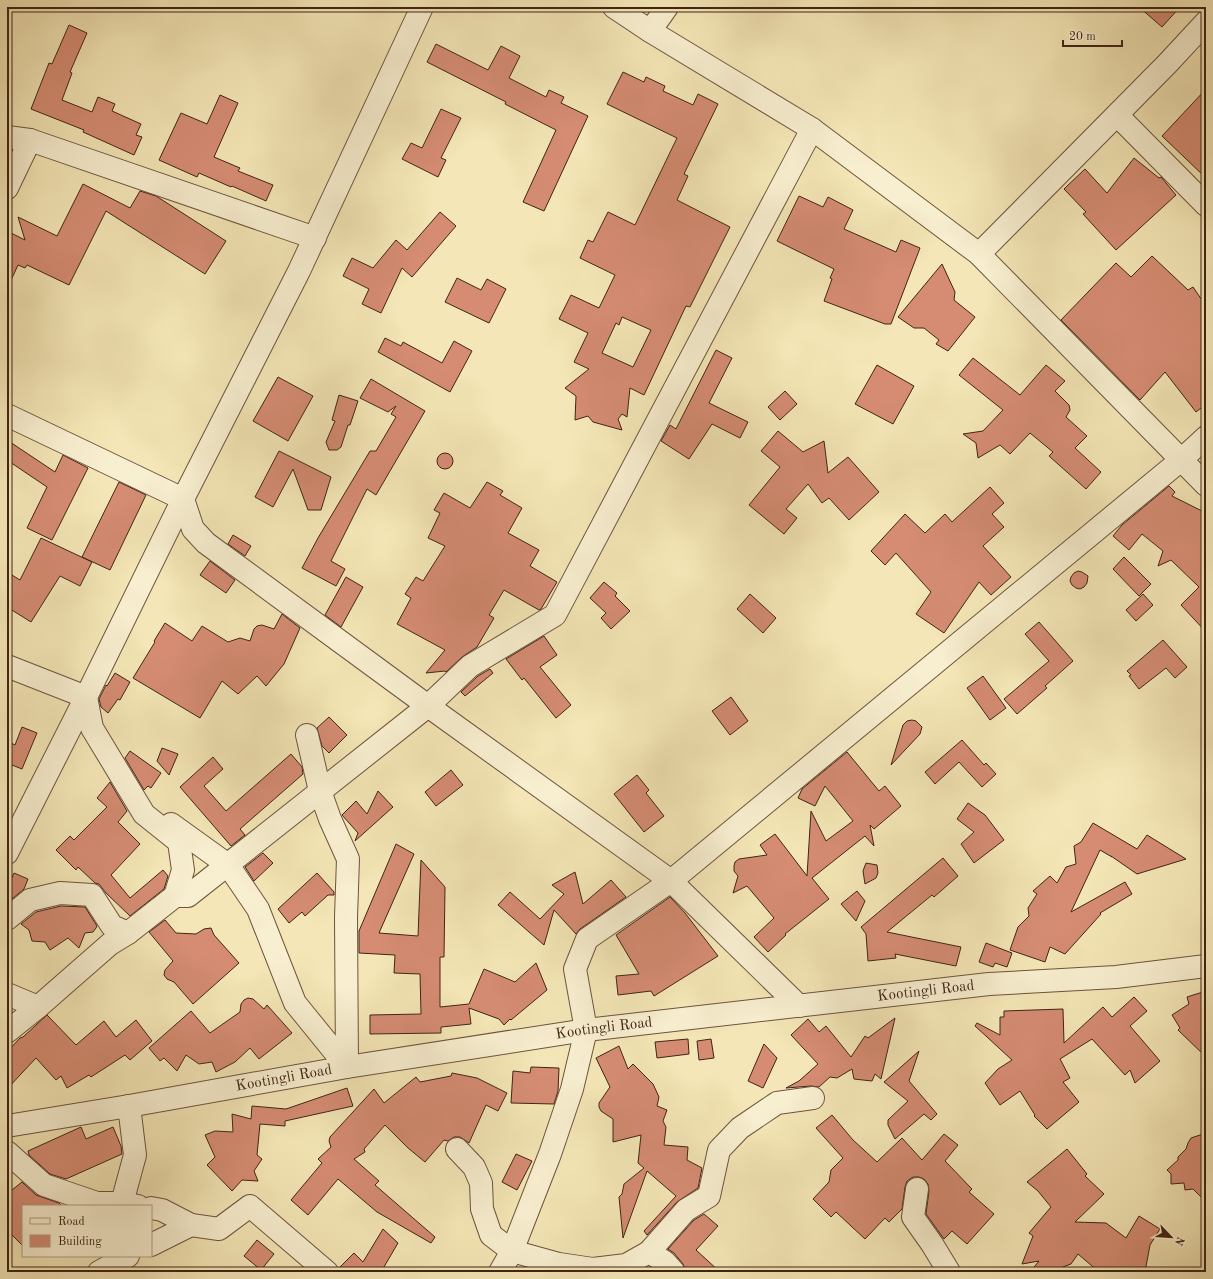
<svg xmlns="http://www.w3.org/2000/svg" width="1213" height="1279" viewBox="0 0 1213 1279" font-family="'Old Standard TT',serif">
<style>
.building{fill:#d58c73;stroke:#402416;fill-rule:evenodd}
.lines{fill:none;stroke-linecap:round;stroke-linejoin:round}
.minor-casing{stroke:#6d543e;stroke-width:24}
.minor{stroke:#f8efd0;stroke-width:22}
.labels{text-anchor:middle;dominant-baseline:central;stroke-width:3;stroke-linejoin:round;paint-order:stroke}
.street-label{font-size:15px;fill:#402416;stroke:#f8efd0}
</style>
<rect width="100%" height="100%" fill="#f4e6b6"/>
<filter id="stains"><feTurbulence type="fractalNoise" baseFrequency=".005" numOctaves="4"/><feColorMatrix values="0 0 0 0 .2 0 0 0 0 .09 0 0 0 0 .02 0 0 0 .5 -.17"/></filter>
<radialGradient id="worn" r=".72"><stop offset=".6" stop-color="#630" stop-opacity="0"/><stop offset="1" stop-color="#630" stop-opacity=".3"/></radialGradient>
<path class="building" d="M1139,7H1180L1162,27Z
M69,25L87,33L70,72L72,73L62,100L92,112L98,97L115,104L112,111L141,124L136,135L142,137L134,155L83,132L84,130L31,109L49,63L52,64Z
M436,44L488,70L501,46L520,56L509,78L546,97L549,90L564,97L561,103L588,116L544,211L523,202L556,130L505,104L506,102L427,62Z
M623,72L644,82L646,77L665,86L663,91L693,105L698,94L718,104L684,174L688,176L677,200L730,227L690,307L686,306L644,395L630,388L627,417L622,414L618,419L622,430L593,422L588,416L575,420L576,396L565,388L589,369L574,362L588,333L559,319L571,295L599,308L615,275L580,258L588,240L593,242L608,212L635,225L677,138L607,104ZM622,317L651,330L633,367L602,353L616,323L619,325Z
M1206,89V178L1162,136Z
M220,95L238,103L214,157L240,168L238,171L273,185L266,201L232,186L231,187L199,173L197,177L159,160L181,113L207,124Z
M441,109L461,118L441,158L446,160L438,177L402,159L411,143L422,148Z
M1134,158L1159,178L1161,177L1176,195L1116,250L1083,214L1086,212L1064,189L1085,169L1107,193Z
M83,184L130,208L140,191L156,196L226,241L205,274L106,211L69,285L27,265L25,268L18,265L7,289V231L25,240L18,217L57,236Z
M799,196L823,207L828,197L853,210L844,229L896,252L901,240L920,248L891,324H885L824,301L832,279L830,278L834,269L777,241Z
M440,212L456,226L412,277L402,268L381,313L362,304L369,289L343,276L352,258L373,268L396,240L407,250Z
M1152,256L1188,290L1193,287L1206,306V404L1196,412L1165,372L1140,400L1061,320L1116,263L1131,277Z
M942,264L955,292L954,300L975,317L948,351L936,344L939,340L924,328H914L898,317Z
M457,278L481,290L487,279L506,289L489,323L445,302Z
M385,338L401,346L403,342L442,363L454,341L472,351L450,392L378,352Z
M716,350L732,358L709,403L748,422L740,438L712,424L689,459L661,441L670,425L676,429Z
M973,358L1020,395L1046,365L1065,381L1055,391L1069,405L1070,410L1066,417L1087,436L1075,448L1101,472L1086,489L1049,456L1053,452L1030,433L1010,454L1000,445L978,458L976,443L963,434L983,431L1003,410L959,375Z
M877,365L914,386L893,424L855,404Z
M278,377L313,396L288,441L253,421Z
M371,379L425,411L376,495L367,489L331,561L345,569L336,586L302,568L318,538L370,451H376L396,417L391,414L396,406L388,412L360,398Z
M785,391L797,404L780,420L768,407Z
M339,395L358,401L350,425H348L341,447L337,450H329L326,442L335,421L332,420Z
M778,431L803,452L824,441L828,473L848,457L879,492L849,520L829,498L822,503L808,484L786,509L797,518L784,534L749,505L780,467L761,451Z
M7,440L55,472L63,455L88,468L52,540L27,528L47,487L7,460Z
M279,451L331,477L321,510H308L293,469L273,507L255,497Z
M437 461a8 8 0 1 1 16 0a8 8 0 1 1-16 0Z
M119,482L146,495L110,570L82,557Z
M487,482L503,491L500,495L522,508L508,533L539,550L530,566L557,582L541,609L539,610L504,590L489,615L494,618L477,647L462,657L446,672L445,671L426,673L445,650L397,624L411,598L405,594L416,577L423,581L445,546L428,538L440,513L434,510L444,493L470,508Z
M1169,486L1175,492L1172,496L1206,513V632L1181,605L1199,587L1171,560L1158,566L1163,551L1142,534L1129,550L1113,536L1122,525Z
M990,487L1004,503L992,514L1004,527L983,546L1011,577L991,595L979,582L944,633L916,614L931,592L896,553L885,565L871,551L905,514L925,533L945,514L952,522Z
M233,535L251,546L245,556L228,544Z
M41,538L92,562L80,586L60,576L31,622L7,607V572L20,580Z
M1124,557L1151,584L1139,596L1113,569Z
M210,561L235,580L226,593L200,575Z
M1078,571L1082,572L1088,576L1087,583L1084,587L1080,589L1076,588L1072,585L1070,581L1071,577L1074,573Z
M346,577L363,587L341,627L325,615Z
M604,582L617,593L615,596L630,611L611,629L601,618L606,613L590,598Z
M750,594L776,618L763,633L737,609Z
M1143,594L1153,605L1136,621L1126,610Z
M282,614L300,628L284,664L266,686L257,676L238,694L222,681L200,718L133,678L155,642L154,641L165,623L192,641L202,626L228,642L240,638L250,641L254,629L257,626L262,625L274,629Z
M1039,622L1073,661L1045,686L1047,688L1017,714L1004,699L1049,661L1025,634Z
M544,636L557,655L540,667L571,705L556,718L524,678L522,680L506,659Z
M1163,640L1187,667L1175,678L1166,668L1139,689L1129,676L1131,675L1127,671Z
M490,669L493,673L465,696L461,692L478,676Z
M115,673L130,682L120,700L118,699L108,713L101,707L99,699L106,685L107,686Z
M983,676L1006,708L990,720L967,688Z
M731,697L748,721L730,735L712,711Z
M329,717L347,735L329,753L322,746L317,728Z
M912,720L916,721L922,727L920,734L891,765L903,725L907,721Z
M22,727L37,733L22,769L7,763V741L15,745Z
M962,740L984,765L986,763L996,774L982,787L959,762L935,784L925,772Z
M162,748L178,754L169,775L157,761Z
M130,751L161,773L151,788L148,786L144,790L125,758Z
M847,752L879,791L885,786L901,806L874,829L870,825L874,846L865,836L812,878L829,899L785,934L786,935L768,952L754,937L774,918L747,886L733,893L738,876L734,871V866L735,862L739,859L767,855L760,845L775,834L807,876L811,811L826,841L853,821L825,786L815,806L798,798L802,789Z
M291,754L302,767L303,774L240,829L245,835L231,846L180,787L213,757L223,769L204,786L226,811Z
M451,770L463,785L436,806L425,792Z
M637,775L649,790L646,793L664,816L644,832L614,794Z
M110,782L127,811L118,822L140,844L111,875L130,898L163,870L168,876L164,889L130,916L106,893L99,884L95,883L78,867L76,870L56,850L70,836L74,840L107,807L97,798Z
M378,791L393,807L355,841L358,833L342,815L356,801L367,814Z
M968,803L985,815L1004,840L974,863L961,844L974,832L957,819Z
M1093,823L1137,849L1147,835L1186,859L1137,874L1111,856L1112,857L1100,850L1071,912L1125,882L1132,894L1100,913L1101,914L1065,954L1050,947L1045,962L1010,950L1018,927L1029,916L1028,908L1037,894L1033,891L1050,876L1057,883L1066,867L1076,864L1074,846L1081,842Z
M396,844L414,854L379,933L418,936L421,860L445,887L444,957H440V1007L469,1004L484,969L515,982L536,963L547,990L511,1020L510,1019L504,1025L499,1019L469,1008L471,1024L441,1027V1033L370,1034V1015L421,1014L420,974L394,973L395,955L359,953V931Z
M263,853L273,863L254,881L245,867Z
M943,858L958,876L934,897L932,895L887,932L961,947L956,966L895,954L896,958L868,961L866,934L861,927Z
M866,863L877,865L878,873L876,878L865,884L863,871Z
M575,872L583,904L611,880L626,897L580,929L576,934L554,910L544,945L498,905L510,892L540,919L564,894L552,885Z
M14,873L28,879L24,889L7,903V889Z
M317,873L334,892V895H328L305,916L302,912L289,923L278,909Z
M857,891L865,901L856,921L841,904Z
M670,897L685,913L718,956L654,996L651,991L618,995L616,976L639,974L616,935Z
M61,906L85,907L97,926L96,928L93,932L85,933L79,948L68,938L50,950L45,942L32,941L29,930L21,924L36,912Z
M165,920L176,933L196,934L204,929L211,928L214,935L239,963L193,1004L174,982L167,979L164,975L165,970L173,961L149,932Z
M986,943L1012,953L1007,967L995,963L993,967L979,962Z
M1206,991V1057L1178,1030L1180,1028L1172,1015L1189,1004L1187,997Z
M1134,997L1147,1011L1130,1026L1160,1061L1135,1083L1130,1070L1125,1075L1092,1039L1060,1059L1070,1078L1063,1082L1079,1102L1047,1129L1034,1116L1035,1115L1020,1091L1000,1105L985,1083L998,1069L1012,1060L975,1026L977,1023L1000,1035V1017H1004V1011L1063,1009L1064,1043L1103,1007L1112,1017Z
M248,998L253,999L264,1009L267,1005L292,1033L259,1059L250,1048L235,1062L216,1072L212,1062L199,1064L186,1055L177,1071L164,1058L160,1061L149,1048L191,1011L210,1033L240,1012L241,1004L244,1000Z
M47,1015L76,1045L104,1021L116,1037L136,1020L152,1041L130,1060L125,1055L91,1077L89,1075L67,1088L61,1076L56,1080L36,1058L7,1089V1052L20,1038L23,1037Z
M895,1018L881,1079L875,1074L872,1081L854,1079L852,1069L837,1078L830,1077L819,1087L811,1086L786,1088L799,1081L818,1064L791,1035L808,1019L819,1032L826,1026L851,1057L865,1036L868,1038Z
M688,1039L689,1054L657,1058L655,1042Z
M711,1039L714,1058L699,1060L697,1041Z
M764,1044L777,1058L763,1088L748,1081Z
M619,1046L628,1069L633,1064L653,1084L659,1097L657,1106L667,1110L663,1121L666,1127L664,1145L688,1147L687,1160L702,1168L698,1188L677,1202L647,1235L644,1231L676,1196L647,1171L623,1238L619,1197L622,1194L624,1184L644,1168L638,1163L641,1135L613,1142V1119L601,1111L599,1107V1103L610,1087L596,1058Z
M919,1051L909,1081L937,1114L931,1120L924,1114L895,1139L888,1125V1120L908,1101L884,1082Z
M531,1067L559,1068L558,1091L554,1104L511,1103L513,1071L530,1073Z
M452,1073L477,1078L507,1093L498,1111L486,1105L469,1143L460,1137H454L448,1141L444,1140L425,1162L408,1148L385,1125L364,1149L365,1152L354,1159L379,1181L375,1185L435,1237L431,1243L377,1212L338,1179L308,1215L291,1200L322,1163L318,1159L331,1147L329,1141L330,1137L374,1089L384,1103L416,1077L420,1082L451,1076Z
M347,1088L353,1106L285,1121V1126L260,1124L257,1155L262,1159L254,1171L258,1181L242,1180L232,1191L207,1165L215,1157L205,1135L215,1131L233,1132L232,1114L251,1119L252,1106L286,1109Z
M832,1115L853,1140L877,1162L902,1138L922,1160L944,1134L958,1145L945,1161L972,1189L969,1192L994,1214L967,1244L952,1231L944,1239L926,1214L929,1191L928,1184L924,1179L919,1177H913L907,1181L905,1187L902,1209L889,1222L885,1218L865,1239L836,1212L831,1217L813,1199L829,1182L831,1170L843,1158L816,1128Z
M81,1127L86,1139L113,1127L121,1146L122,1154L66,1179L50,1174L29,1155L28,1151Z
M1206,1133V1202L1193,1189L1185,1190L1184,1183L1171,1184V1174L1167,1170L1178,1160V1157L1186,1149L1188,1143L1191,1138Z
M1067,1149L1087,1174L1085,1176L1104,1194L1075,1222L1106,1223L1126,1238L1139,1216L1160,1229L1150,1245L1145,1272H1099L1078,1254L1071,1264L1049,1272H1030L1039,1261L1022,1264L1033,1236L1029,1233L1051,1207L1038,1191L1027,1182Z
M516,1154L532,1161L517,1190L502,1182Z
M22,1182L36,1195L59,1203L62,1206H23V1246L7,1230V1194Z
M704,1214L718,1226L696,1250L720,1272H686L683,1264L674,1253L668,1249L694,1220Z
M383,1229L398,1243L381,1272H339V1268L354,1253L363,1262Z
M257,1240L274,1254L261,1270L244,1256Z"/>
<g class="lines">
<defs>
<g id="minor">
<path d="M614,7L650,31L812,129L979,254L1206,485"/>
<path d="M650,31L667,7"/>
<path d="M1117,115L1206,205"/>
<path d="M7,137L30,140L315,238"/>
<path d="M7,188L30,140"/>
<path d="M979,254L1167,64L1206,22"/>
<path d="M7,415L183,499L193,529L206,543L428,706L671,881L799,1006"/>
<path d="M7,666L86,697L92,728L144,814L179,842L183,870L175,896H188L428,706L470,666L555,615L812,129"/>
<path d="M171,824L228,865L258,909L295,1003L347,1067L346,917L348,859L330,819L320,791L307,735"/>
<path d="M7,853L86,697L183,499L299,271L422,7"/>
<path d="M7,919L30,900L60,893L92,895L112,926L128,933"/>
<path d="M7,994L38,1007"/>
<path d="M7,1032L38,1007L110,944L128,933L175,896"/>
<path id="s1" d="M7,1126L129,1106L347,1067L586,1030L989,984L1116,977L1206,966"/>
<path d="M457,1149L474,1167L481,1183L482,1209L491,1235L512,1251L559,1264L593,1269L626,1265L649,1252L665,1262L674,1272"/>
<path d="M7,1152L44,1185L97,1203H122L138,1206"/>
<path d="M917,1189L913,1217L932,1244L949,1272"/>
<path d="M122,1203L135,1155L129,1106"/>
<path d="M151,1208L162,1210L191,1225L219,1229L250,1206L327,1272"/>
<path d="M151,1245L191,1225"/>
<path d="M649,1252L686,1210L709,1196L719,1150L740,1128L777,1103L813,1098"/>
<path d="M99,1272L128,1256"/>
<path d="M500,1272L512,1251L550,1154L572,1089L586,1030L575,969L587,939L671,881L1181,460L1206,437"/>
</g>
</defs>
<use href="#minor" class="minor-casing"/>
<use href="#minor" class="minor"/>
</g>
<g class="labels">
<g class="street-label">
<text stroke="none"><textPath href="#s1" startOffset="929">Kootingli Road</textPath></text>
<text stroke="none"><textPath href="#s1" startOffset="605">Kootingli Road</textPath></text>
<text stroke="none"><textPath href="#s1" startOffset="281">Kootingli Road</textPath></text>
</g>
</g>
<rect width="1213" height="1279" fill="none" stroke="#f4e6b6" stroke-width="24"/>
<rect x="8" y="8" width="1197" height="1263" fill="none" stroke="#402416" stroke-width="2"/>
<rect x="12" y="12" width="1189" height="1255" fill="none" stroke="#402416"/>
<rect x="22" y="1205" width="130" height="52" fill="#f8efd0" stroke="#ae9e86"/>
<rect x="30" y="1218" width="20" height="6" fill="#f8efd0" stroke="#ae9e86"/>
<text x="58" y="1225" font-size="12" fill="#402416">Road</text>
<rect x="30" y="1235" width="20" height="12" fill="#d58c73" stroke="#ae9e86"/>
<text x="58" y="1245" font-size="12" fill="#402416">Building</text>
<g transform="translate(1171 1237) rotate(115)" stroke="#f8efd0" stroke-width="3" paint-order="stroke">
<path d="M0-3L7 15L0 10L-7 15Z" fill="#402416"/>
<text y="-6" font-size="11" font-weight="bold" text-anchor="middle" fill="#402416">N</text>
</g>
<path d="M1063 40v6h59v-6" fill="none" stroke="#402416" stroke-width="2"/>
<text x="1069" y="40" font-size="12" fill="#402416" stroke="#f8efd0" stroke-width="3" paint-order="stroke">20 m</text>
<rect width="100%" height="100%" filter="url(#stains)"/>
<rect width="100%" height="100%" fill="url(#worn)"/>
</svg>
